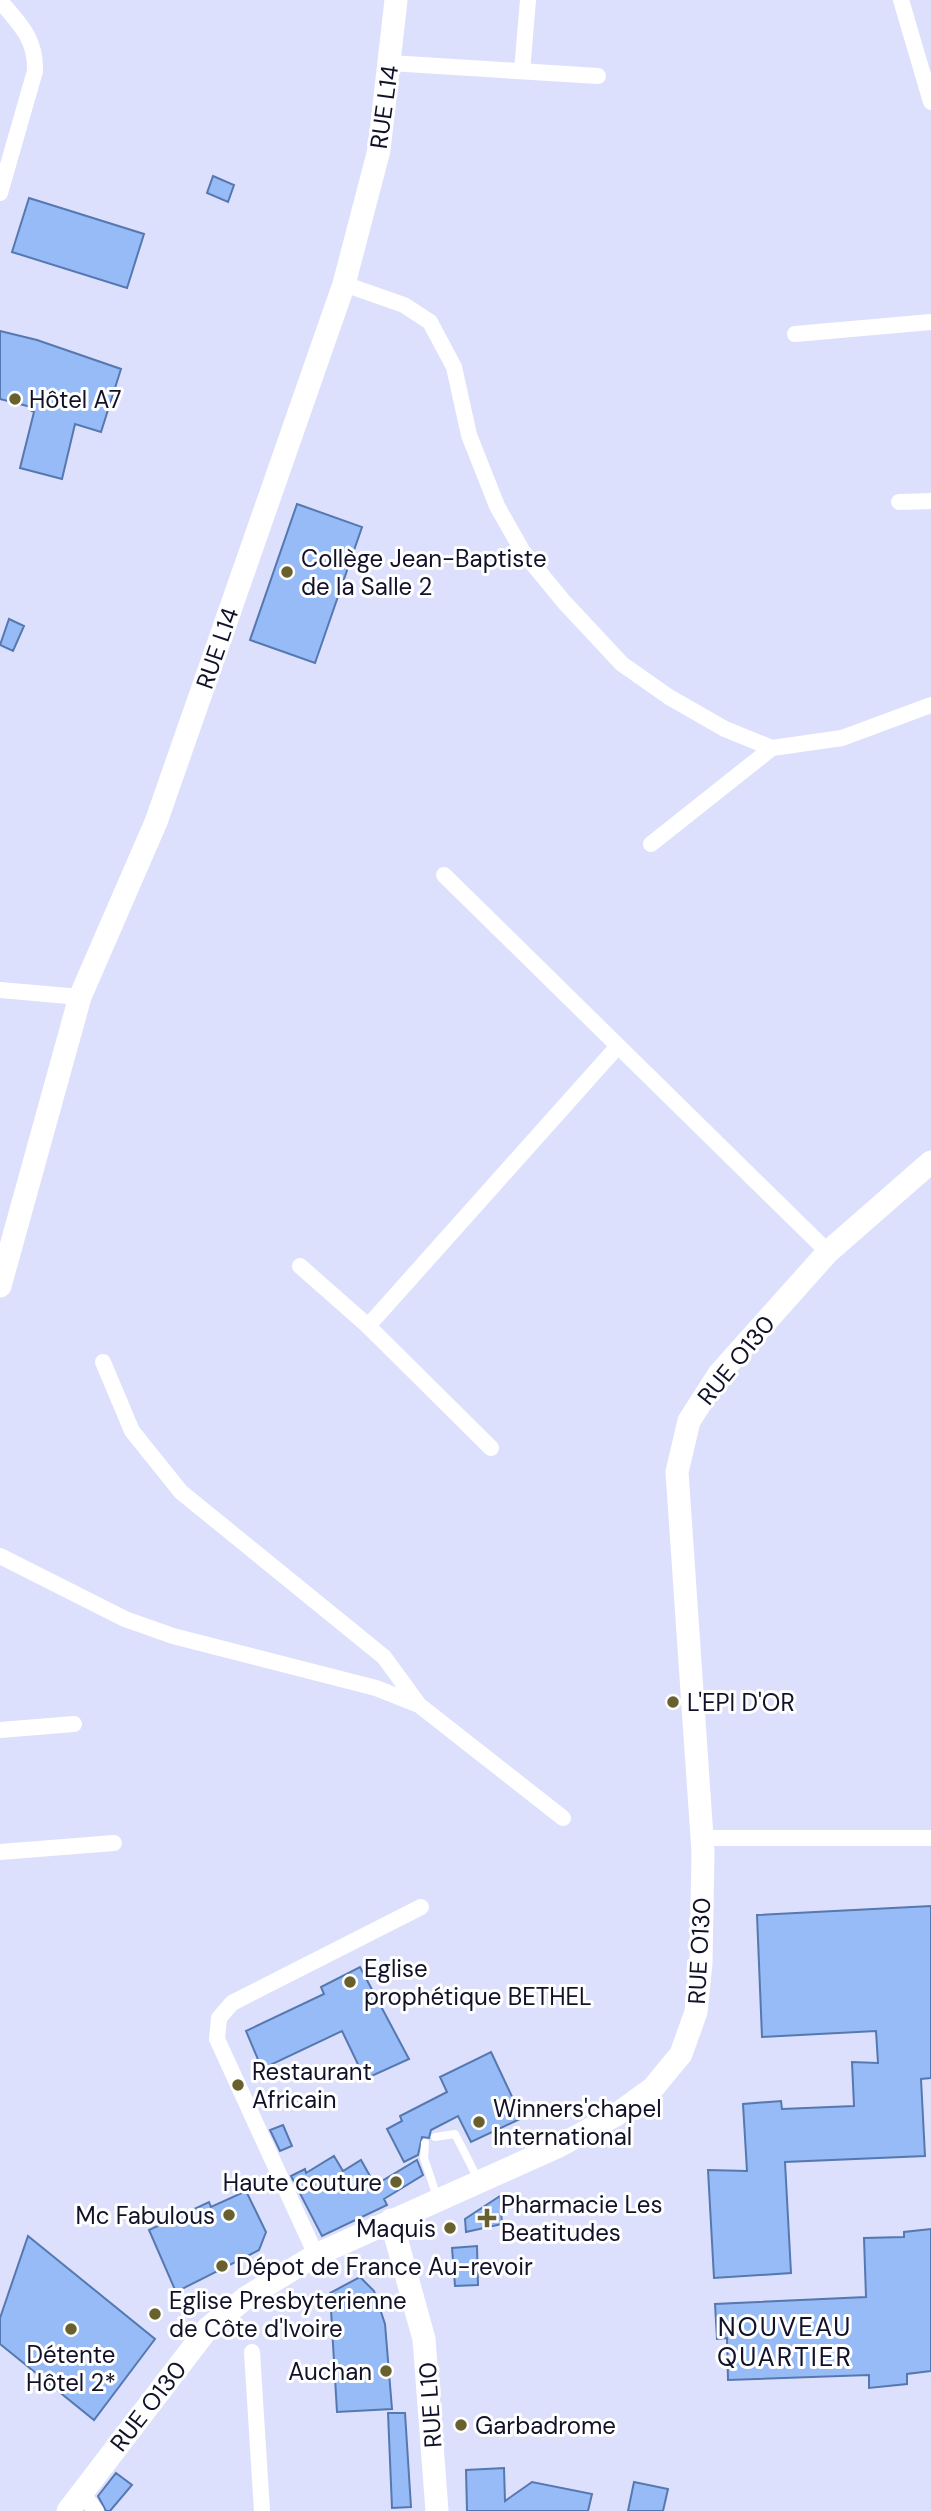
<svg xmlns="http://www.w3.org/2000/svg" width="931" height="2511" viewBox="0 0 931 2511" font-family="'DM Sans',sans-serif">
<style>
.building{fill:#96bbf7;stroke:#5678b0;stroke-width:2}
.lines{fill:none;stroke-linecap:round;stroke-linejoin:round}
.lane{stroke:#fff;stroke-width:8}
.street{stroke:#fff;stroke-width:16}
.secondary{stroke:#fff;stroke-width:23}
.poi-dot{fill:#69612d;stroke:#fff;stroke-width:2.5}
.labels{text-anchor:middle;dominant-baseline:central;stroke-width:6;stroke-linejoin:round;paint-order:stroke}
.street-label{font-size:24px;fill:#111129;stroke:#fff}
.poi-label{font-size:24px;fill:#111129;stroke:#fff;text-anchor:start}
.neighbourhood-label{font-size:26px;letter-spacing:2px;fill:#111129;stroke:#fff}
</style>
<rect width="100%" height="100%" fill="#dde0fc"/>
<path class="building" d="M213,176L234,185L228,202L207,193Z
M29,198L144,234L127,288L12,252Z
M0,331L37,340L121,369L101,432L75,424L62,479L20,468L34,412L30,410L31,407L0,399Z
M297,504L362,527L315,663L250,640Z
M9,619L24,626L13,651L0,645Z
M931,1906V2078L921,2079L925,2156L785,2162L791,2273L714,2278L708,2170L747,2171L743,2104L781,2101L782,2109L854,2106L852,2062L878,2063L876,2031L762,2037L757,1915Z
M360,1967L409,2059L365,2079L342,2031L262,2069L246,2031L324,1994L321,1987Z
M491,2052L522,2118L471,2142L458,2116L431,2130L429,2138L422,2137L418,2155L404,2162L387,2129L402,2121L400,2116L447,2092L440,2077Z
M283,2125L292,2146L280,2151L270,2130Z
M334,2156L343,2171L361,2160L375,2185L417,2160L423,2175L384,2199L387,2205L322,2236L291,2176L305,2169L306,2173Z
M246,2191L266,2232L259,2250L176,2292L149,2230L209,2202L211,2207Z
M500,2196L502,2224L466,2232L465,2219Z
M931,2229V2371L907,2374V2384L869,2388V2375L728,2380L727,2338L717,2339L715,2304L866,2297L864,2238L904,2237V2232Z
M28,2236L155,2339L94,2420L0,2344V2318Z
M477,2246L478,2285L455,2286L452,2248Z
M360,2277L374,2291L385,2324L392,2409L337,2412L330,2293Z
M388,2413H405L411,2507L392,2508Z
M504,2468L505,2501L532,2482L592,2494L588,2511H467L466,2470Z
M116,2473L132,2485L110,2511H106L98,2496Z
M634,2482L668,2489L663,2511H628Z"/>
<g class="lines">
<path class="lane" d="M435,2137L455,2134L479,2181
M425,2143L424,2158L437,2197"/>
<path class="street" d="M901,0L931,102
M0,1C20,24 36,39 35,71L0,193
M390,63L598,76
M522,71L528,0
M344,284L404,305L430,322L454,367L469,435L497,506L523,552L564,602L622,664L669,697L725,729L772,748L842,738L931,705
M795,334L931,322
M899,502L931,501
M651,844L772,748
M444,875L828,1252
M0,990L80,997
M300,1266L368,1326L491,1448
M368,1326L618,1046
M103,1362L132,1431L181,1492L384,1657L419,1705
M0,1556L125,1619L173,1636L376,1688L419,1705L563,1818
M0,1730L74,1724
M702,1838H931
M0,1852L114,1843
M316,2255L217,2039L219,2018L232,2003L421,1907
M252,2352L262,2511
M81,2492L96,2511"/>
<path class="secondary" d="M0,1286L80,997L156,822L344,284L379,150L396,0
M391,2220L424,2339L437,2511
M68,2511L208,2328L247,2297L316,2255L559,2146L616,2115L653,2088L681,2054L696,2012L701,1963L703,1852L677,1472L689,1421L719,1374L828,1252L931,1162"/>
</g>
<g class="poi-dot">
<circle cx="15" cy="399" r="7"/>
<circle cx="287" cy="572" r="7"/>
<circle cx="673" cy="1702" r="7"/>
<circle cx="350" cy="1982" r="7"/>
<circle cx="238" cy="2085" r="7"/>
<circle cx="479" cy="2122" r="7"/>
<circle cx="396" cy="2182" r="7"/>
<circle cx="229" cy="2215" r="7"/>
<path d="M483.5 2207.5h7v7h7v7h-7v7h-7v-7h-7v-7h7z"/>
<circle cx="450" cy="2228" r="7"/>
<circle cx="222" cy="2266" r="7"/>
<circle cx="155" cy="2314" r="7"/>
<circle cx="71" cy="2329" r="7"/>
<circle cx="386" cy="2371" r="7"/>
<circle cx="461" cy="2425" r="7"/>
</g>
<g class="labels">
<g class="street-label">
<text transform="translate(384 107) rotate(-82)">RUE L14</text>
<text transform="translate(217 648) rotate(-71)">RUE L14</text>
<text transform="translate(736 1360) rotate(-51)">RUE O130</text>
<text transform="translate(699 1951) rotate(-87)">RUE O130</text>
<text transform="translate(430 2405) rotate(-94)">RUE L10</text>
<text transform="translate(148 2406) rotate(-52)">RUE O130</text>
</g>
<g class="poi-label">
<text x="29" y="399">Hôtel A7</text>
<text x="301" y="558">Collège Jean-Baptiste<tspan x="301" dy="28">de la Salle 2</tspan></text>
<text x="687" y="1702">L'EPI D'OR</text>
<text x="364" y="1968">Eglise<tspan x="364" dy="28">prophétique BETHEL</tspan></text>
<text x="252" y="2071">Restaurant<tspan x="252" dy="28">Africain</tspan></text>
<text x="493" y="2108">Winners'chapel<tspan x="493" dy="28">International</tspan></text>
<text x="382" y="2182" text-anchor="end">Haute couture</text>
<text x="501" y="2204">Pharmacie Les<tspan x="501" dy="28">Beatitudes</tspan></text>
<text x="215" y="2215" text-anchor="end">Mc Fabulous</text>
<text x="436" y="2228" text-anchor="end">Maquis</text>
<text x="236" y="2266">Dépot de France Au-revoir</text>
<text x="169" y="2300">Eglise Presbyterienne<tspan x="169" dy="28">de Côte d'Ivoire</tspan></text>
<text x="71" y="2354" text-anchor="middle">Détente<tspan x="71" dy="28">Hôtel 2*</tspan></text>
<text x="372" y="2371" text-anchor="end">Auchan</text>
<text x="475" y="2425">Garbadrome</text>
</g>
<g class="neighbourhood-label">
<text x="785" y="2327">NOUVEAU<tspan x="785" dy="30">QUARTIER</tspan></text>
</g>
</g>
</svg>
